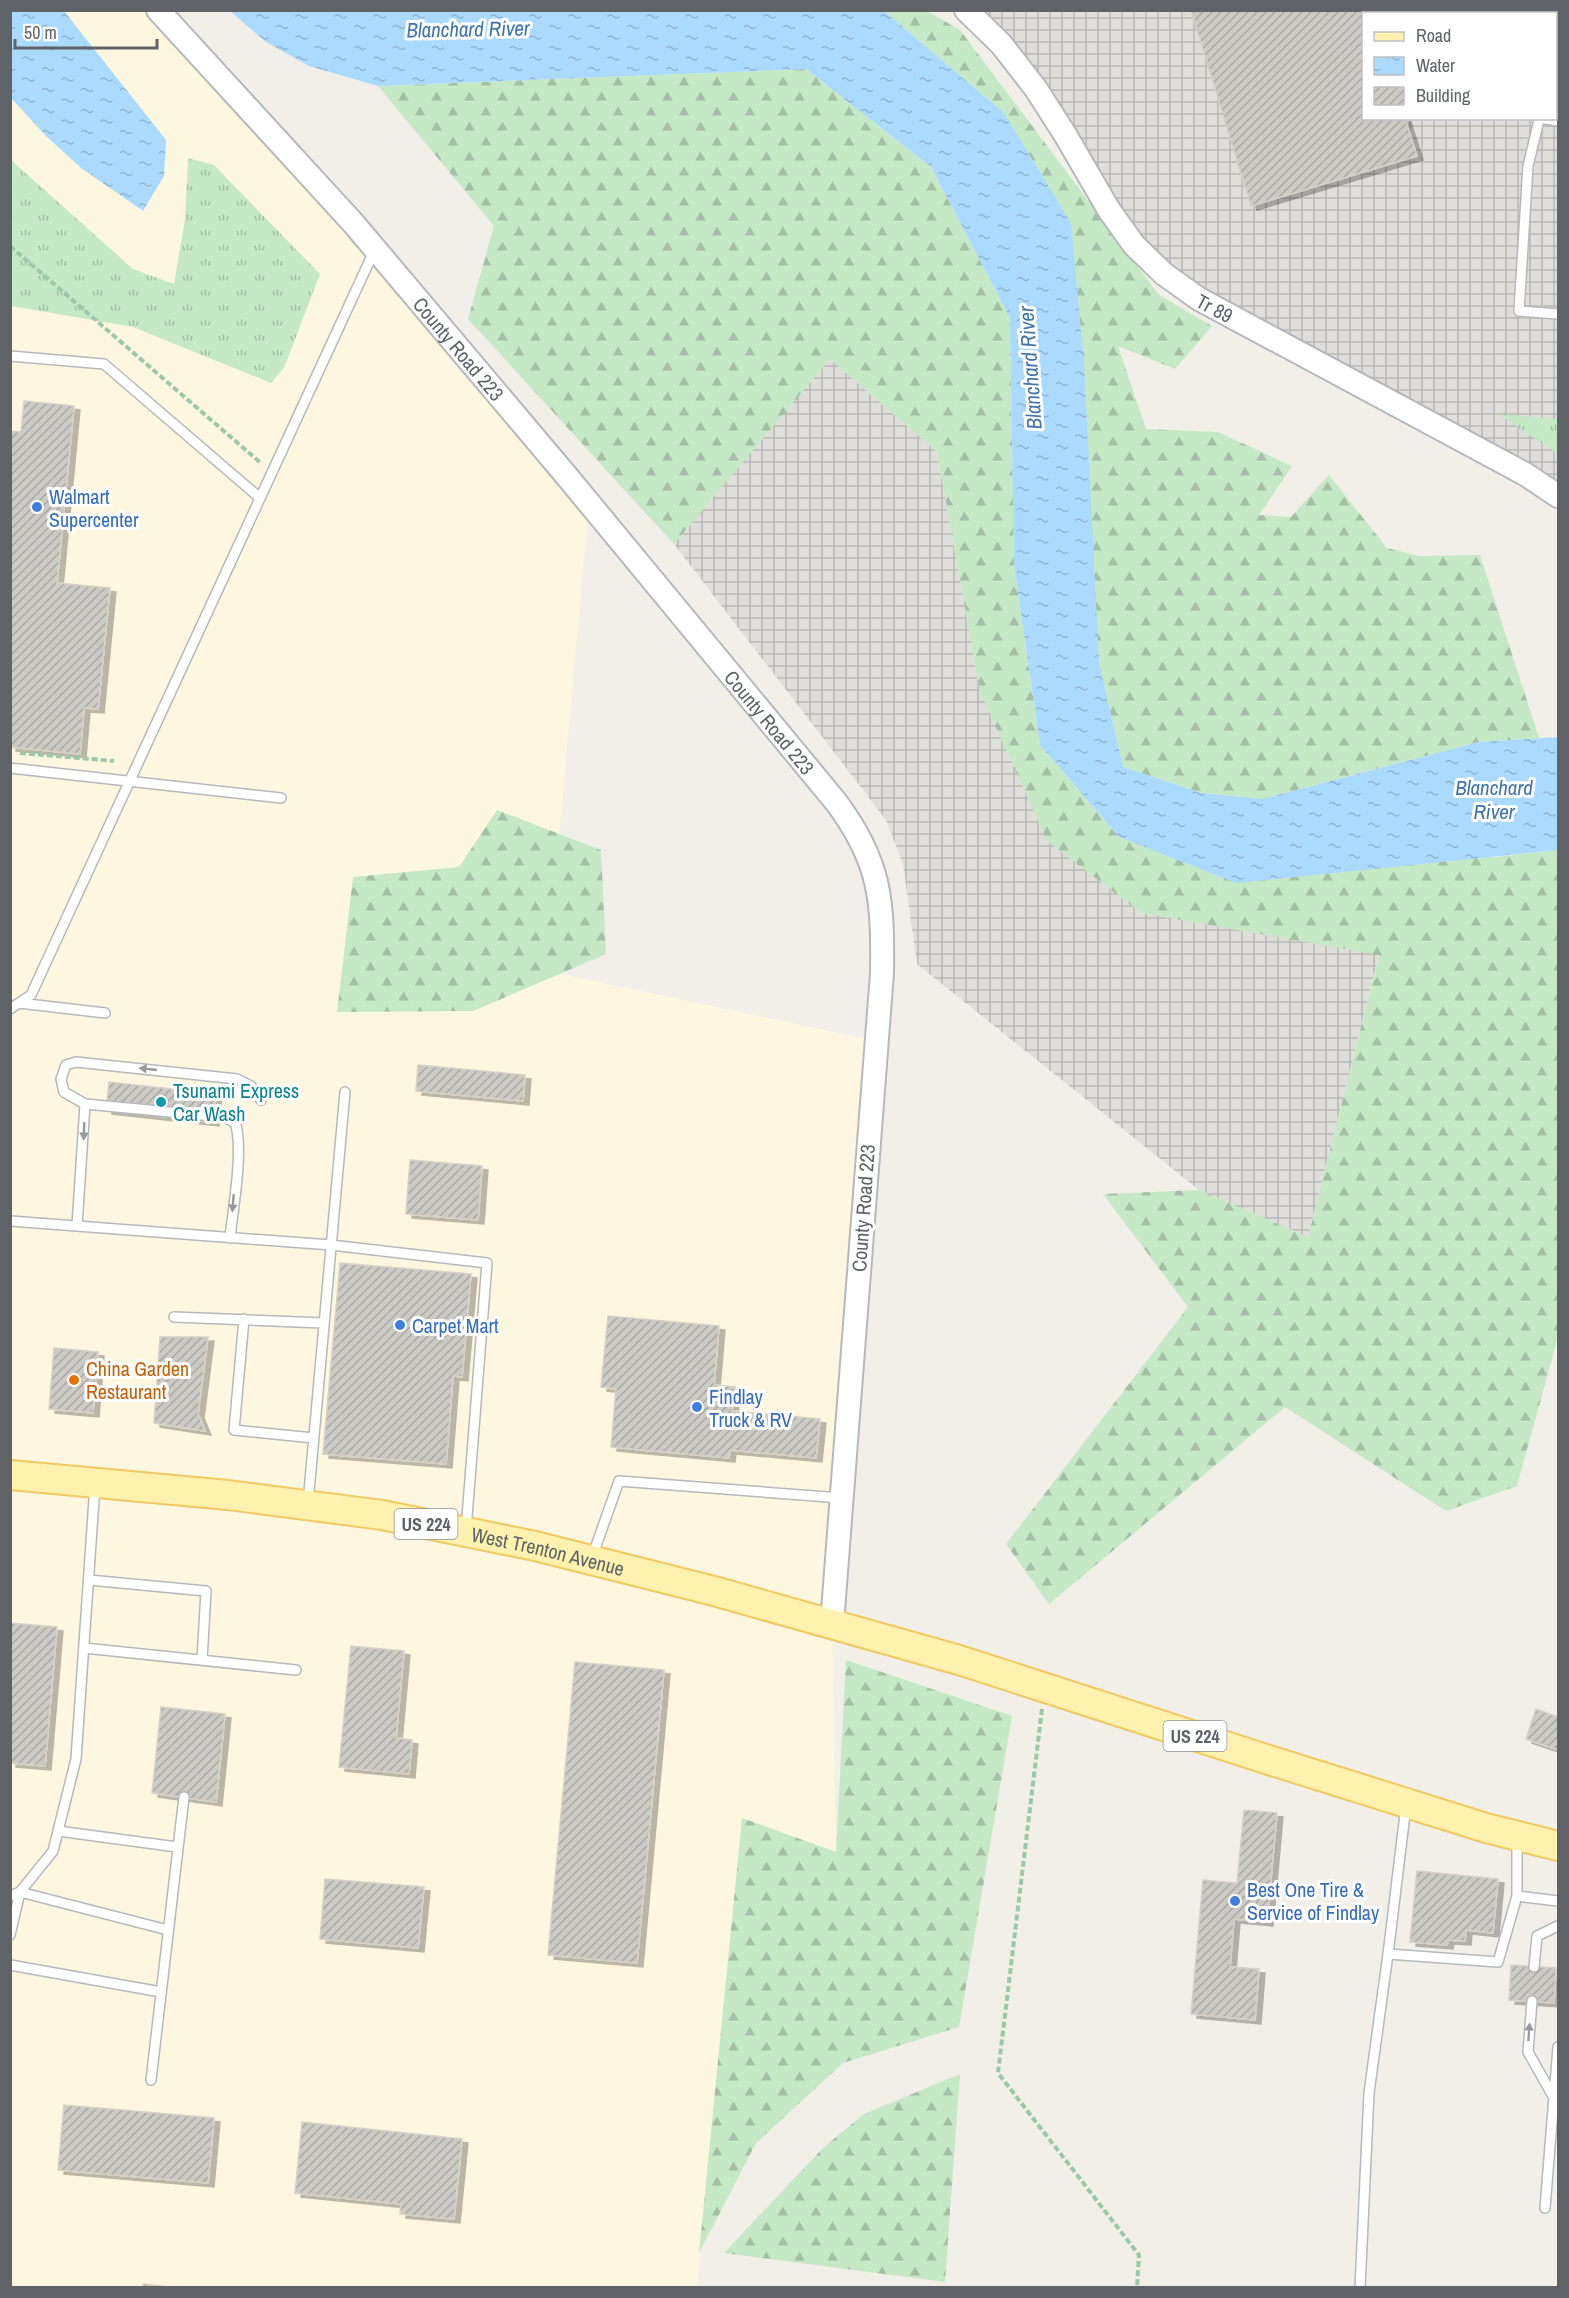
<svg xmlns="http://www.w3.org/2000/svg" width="1569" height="2298" viewBox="0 0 1569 2298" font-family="'Archivo Narrow',sans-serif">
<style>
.commercial{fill:#fef7e0}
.industrial{fill:url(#industrial-grid);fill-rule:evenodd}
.grass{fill:url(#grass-tufts)}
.forest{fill:url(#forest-firs)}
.water{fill:url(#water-ripples)}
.building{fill:url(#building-hatch);stroke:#d6d1c6;stroke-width:1.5;filter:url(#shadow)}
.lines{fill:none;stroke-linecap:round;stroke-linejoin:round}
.service-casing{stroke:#b5b8bc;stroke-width:12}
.tertiary-casing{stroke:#b5b8bc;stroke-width:26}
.primary-casing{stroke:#f2c960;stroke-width:32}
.path{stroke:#9cc7a9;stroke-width:4;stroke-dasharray:6 3;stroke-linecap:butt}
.service{stroke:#fff;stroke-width:9}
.tertiary{stroke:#fff;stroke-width:22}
.primary{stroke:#fff2af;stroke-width:28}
.oneway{fill:#979a9d}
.shop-dot{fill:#3f7fe0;stroke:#fff;stroke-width:2}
.culture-dot{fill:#0f9aa8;stroke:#fff;stroke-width:2}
.food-dot{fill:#e8710a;stroke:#fff;stroke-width:2}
.labels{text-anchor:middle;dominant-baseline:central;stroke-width:6;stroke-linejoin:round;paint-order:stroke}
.shield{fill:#fff;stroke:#8f9295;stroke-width:1.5}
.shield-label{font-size:18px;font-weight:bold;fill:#5f6368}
.street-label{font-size:20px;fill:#5f6368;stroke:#fff}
.shop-label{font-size:20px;fill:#366cbe;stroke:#fff;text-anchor:start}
.culture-label{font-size:20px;fill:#0d838f;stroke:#fff;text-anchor:start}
.food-label{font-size:20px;fill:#c56008;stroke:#fff;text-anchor:start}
.water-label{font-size:21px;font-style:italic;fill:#4174aa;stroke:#fff}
</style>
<defs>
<pattern id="industrial-grid" width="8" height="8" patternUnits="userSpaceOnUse" patternTransform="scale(1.5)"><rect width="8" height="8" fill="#e0deda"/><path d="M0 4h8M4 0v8" fill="none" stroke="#b9b8b5"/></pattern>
<pattern id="grass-tufts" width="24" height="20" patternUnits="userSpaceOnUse" patternTransform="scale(1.5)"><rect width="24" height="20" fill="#c5e8c5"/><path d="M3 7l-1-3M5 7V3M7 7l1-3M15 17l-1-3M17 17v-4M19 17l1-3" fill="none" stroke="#a3c0a4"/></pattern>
<pattern id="forest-firs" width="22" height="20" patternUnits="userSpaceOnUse" patternTransform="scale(1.5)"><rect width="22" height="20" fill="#c5e8c5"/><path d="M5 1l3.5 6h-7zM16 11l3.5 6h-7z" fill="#a3c0a4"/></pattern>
<pattern id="water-ripples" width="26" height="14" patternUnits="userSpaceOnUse" patternTransform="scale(1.5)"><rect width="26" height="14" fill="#aadaff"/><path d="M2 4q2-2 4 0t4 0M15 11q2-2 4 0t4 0" fill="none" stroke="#8eb4d2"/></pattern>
<pattern id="building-hatch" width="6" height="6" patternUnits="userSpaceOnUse" patternTransform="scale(1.5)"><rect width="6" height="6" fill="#cccac5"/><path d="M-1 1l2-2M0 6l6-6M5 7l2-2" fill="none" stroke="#a9a8a4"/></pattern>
<filter id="shadow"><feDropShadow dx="6" dy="4" stdDeviation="0" flood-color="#0004"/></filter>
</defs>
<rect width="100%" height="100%" fill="#f1efe8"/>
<path class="commercial" d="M11,11H169L589,503L547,971L876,1041L832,1624L836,1852L742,1818L697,2287L11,2288Z"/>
<path class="industrial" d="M966,11H1558V503L1199,299L1143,253ZM1364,14H1556V118H1364Z
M829,358L937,452L980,692L1141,913L1379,954L1308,1237L1199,1190L917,964L903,864L886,820L674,544Z"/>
<path class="grass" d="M188,158L214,165L320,274L284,368L271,383L133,327L11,306V160L133,269L174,284L185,219Z
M1498,414L1558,419V454Z"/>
<path class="forest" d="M884,11H927L960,30L1159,295L1212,326L1175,369L1118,346L1146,429L1218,432L1292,466L1259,515L1291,517L1329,475L1387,548L1419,556L1480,555L1539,738L1479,742L1262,799L1201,793L1123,767L1099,662L1004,113Z
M806,69L931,167L1010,318L1014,564L1040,745L1119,837L1495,857L1558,850V1337L1517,1486L1446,1511L1285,1407L1049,1604L1006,1544L1188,1307L1103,1194L1199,1190L1308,1237L1379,955L1141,913L1047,841L980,692L937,452L830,359L674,544L468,319L494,226L378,86Z
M497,810L601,850L606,954L473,1011L337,1012L353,877L459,867Z
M846,1660L1012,1716L959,2027L843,2063L756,2143L699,2253L742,1818L836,1852Z
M960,2074L945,2282L724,2253L825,2146L864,2114Z"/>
<path class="water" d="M11,10L64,11L166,140L164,176L143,211L81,168L46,136L11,98Z
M230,11H884L1004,113L1071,223L1084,363L1099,662L1123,767L1201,793L1262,799L1479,742L1558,737V850L1236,883L1119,837L1040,745L1014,564L1010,318L931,167L806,69L378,86L309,66L266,42Z"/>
<path class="building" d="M1191,10H1372L1373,14H1364V118H1405L1417,156L1251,206Z
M24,401L74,406L57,583L110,588L98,709L84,708L80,754L10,747V431L21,432Z
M418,1065L525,1075L523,1101L416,1091Z
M109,1082L216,1094L213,1122L106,1110Z
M410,1160L482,1166L478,1220L406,1214Z
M340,1263L471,1274L462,1377L453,1376L446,1464L323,1454Z
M608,1316L719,1326L714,1385L735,1387L732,1411L820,1419L816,1458L730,1450L729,1458L611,1447L616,1389L601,1387Z
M160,1337H208L198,1414L205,1431L154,1423Z
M54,1348L98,1352L93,1413L49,1409Z
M10,1623L57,1627L45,1766L10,1763Z
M351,1646L404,1651L396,1738L412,1740L409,1774L339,1767Z
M575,1662L664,1670L637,1963L548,1955Z
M161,1707L225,1714L216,1802L152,1793Z
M1536,1709L1558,1717V1750L1526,1739Z
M1244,1810L1277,1813L1267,1922L1234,1919L1230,1967L1259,1969L1255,2020L1191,2014L1203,1880L1237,1883Z
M1417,1871L1498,1879L1493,1933L1466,1930L1465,1941L1448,1940L1447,1945L1410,1942Z
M325,1879L424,1887L418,1948L320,1939Z
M1511,1965L1556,1968L1554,2003L1509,2000Z
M64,2105L214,2118L208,2183L58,2170Z
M302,2122L462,2139L454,2219L400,2214L401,2204L295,2193Z
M143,2284L178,2288H143Z"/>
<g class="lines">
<defs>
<path id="service" d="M1541,10L1542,14
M1539,118L1558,121
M1539,120L1528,166L1519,311L1558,314
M10,356L104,364L260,498
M10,768L281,798
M19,1003L105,1013
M10,1009L31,995L375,249
M10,1221L331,1245L487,1263L466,1530
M77,1226L85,1104
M230,1238C233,1208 244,1149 235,1122L223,1117L85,1104L64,1092L61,1079L66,1065L76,1062L237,1079L251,1086L261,1100
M174,1317L323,1323
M244,1319L234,1430L314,1438
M308,1503L345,1092
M592,1557L619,1481L841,1498
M89,1580L206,1591L202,1660
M84,1648L296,1670
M1406,1806L1388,1954L1498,1962L1517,1896
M58,1831L177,1847
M1517,1838V1896L1558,1901
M10,1896L20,1892L53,1851L76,1759L95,1485
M10,1935L20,1892L168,1930
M10,1965L161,1992
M1534,1967L1537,1936L1558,1926
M1532,2001L1528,2052L1554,2098
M151,2080L184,1797
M1545,2208L1558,2047
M1360,2288L1369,2093L1388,1954"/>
<g id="tertiary">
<path id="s1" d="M158,10L354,224L565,474L836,802C881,862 883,901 882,973L832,1624"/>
<path id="s2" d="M966,10L1001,44L1036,89L1066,136L1109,210L1134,245L1164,274L1199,299L1525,474L1558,496"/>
</g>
<g id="primary">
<path id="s3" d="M10,1475L228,1495L382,1515L535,1546L714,1591L959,1660L1269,1760L1486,1828L1558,1846"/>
</g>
</defs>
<use href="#service" class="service-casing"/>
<use href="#tertiary" class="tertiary-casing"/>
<use href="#primary" class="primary-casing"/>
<path class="path" d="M10,246L262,464
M20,753L114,761
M1042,1709L998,2073L1139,2255L1137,2288"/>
<use href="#service" class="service"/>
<use href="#tertiary" class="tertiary"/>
<use href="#primary" class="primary"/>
</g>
<defs><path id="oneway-solid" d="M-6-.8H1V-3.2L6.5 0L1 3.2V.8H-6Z" transform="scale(1.5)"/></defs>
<g class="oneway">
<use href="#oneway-solid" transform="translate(148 1069) rotate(-174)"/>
<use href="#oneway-solid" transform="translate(84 1131) rotate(92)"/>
<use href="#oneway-solid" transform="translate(233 1203) rotate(95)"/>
<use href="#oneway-solid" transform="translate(1529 2032) rotate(-86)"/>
</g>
<g class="shop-dot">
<circle cx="37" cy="507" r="6"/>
<circle cx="400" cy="1325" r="6"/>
<circle cx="697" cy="1407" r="6"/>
<circle cx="1235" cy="1901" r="6"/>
</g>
<circle class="culture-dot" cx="161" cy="1102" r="6"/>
<circle class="food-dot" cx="74" cy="1380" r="6"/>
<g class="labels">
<g class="shield">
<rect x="394.5" y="1509" width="63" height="30" rx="4.5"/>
<rect x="1163.5" y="1721" width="63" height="30" rx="4.5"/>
</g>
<g class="shield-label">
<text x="426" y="1524">US 224</text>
<text x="1195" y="1736">US 224</text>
</g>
<g class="street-label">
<text stroke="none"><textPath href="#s2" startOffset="393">Tr 89</textPath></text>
<text stroke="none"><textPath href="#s1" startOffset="453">County Road 223</textPath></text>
<text stroke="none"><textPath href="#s1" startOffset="939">County Road 223</textPath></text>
<text transform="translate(863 1208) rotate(-86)">County Road 223</text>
<text stroke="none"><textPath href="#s3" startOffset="544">West Trenton Avenue</textPath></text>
</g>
<g class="shop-label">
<text x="49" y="496">Walmart<tspan x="49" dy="23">Supercenter</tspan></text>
<text x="412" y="1325">Carpet Mart</text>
<text x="709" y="1396">Findlay<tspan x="709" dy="23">Truck &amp; RV</tspan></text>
<text x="1247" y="1889">Best One Tire &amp;<tspan x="1247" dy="23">Service of Findlay</tspan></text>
</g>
<g class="culture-label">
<text x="173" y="1090">Tsunami Express<tspan x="173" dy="23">Car Wash</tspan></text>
</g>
<g class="food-label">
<text x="86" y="1368">China Garden<tspan x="86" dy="23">Restaurant</tspan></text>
</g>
<g class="water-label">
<text transform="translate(468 29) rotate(-1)">Blanchard River</text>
<text transform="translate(1030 368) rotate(-94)">Blanchard River</text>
<text x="1494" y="787">Blanchard<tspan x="1494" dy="24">River</tspan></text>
</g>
</g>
<rect width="1569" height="2298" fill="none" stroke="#5f6368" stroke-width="24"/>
<rect x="1362" y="12" width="195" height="108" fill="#ffffff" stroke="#bfc1c3" stroke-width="1.5"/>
<rect x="1374" y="32" width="30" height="9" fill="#fff2af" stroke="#bfc1c3" stroke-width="1.5"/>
<text x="1416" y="42" font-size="18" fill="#5f6368">Road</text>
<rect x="1374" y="57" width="30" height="18" fill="url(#water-ripples)" stroke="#bfc1c3" stroke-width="1.5"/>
<text x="1416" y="72" font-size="18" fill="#5f6368">Water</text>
<rect x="1374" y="87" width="30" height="18" fill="url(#building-hatch)" stroke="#bfc1c3" stroke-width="1.5"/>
<text x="1416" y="102" font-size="18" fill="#5f6368">Building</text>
<path d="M15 39v9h142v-9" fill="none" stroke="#5f6368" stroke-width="3"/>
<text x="24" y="39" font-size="18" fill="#5f6368" stroke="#ffffff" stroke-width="4.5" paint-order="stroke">50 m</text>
</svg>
